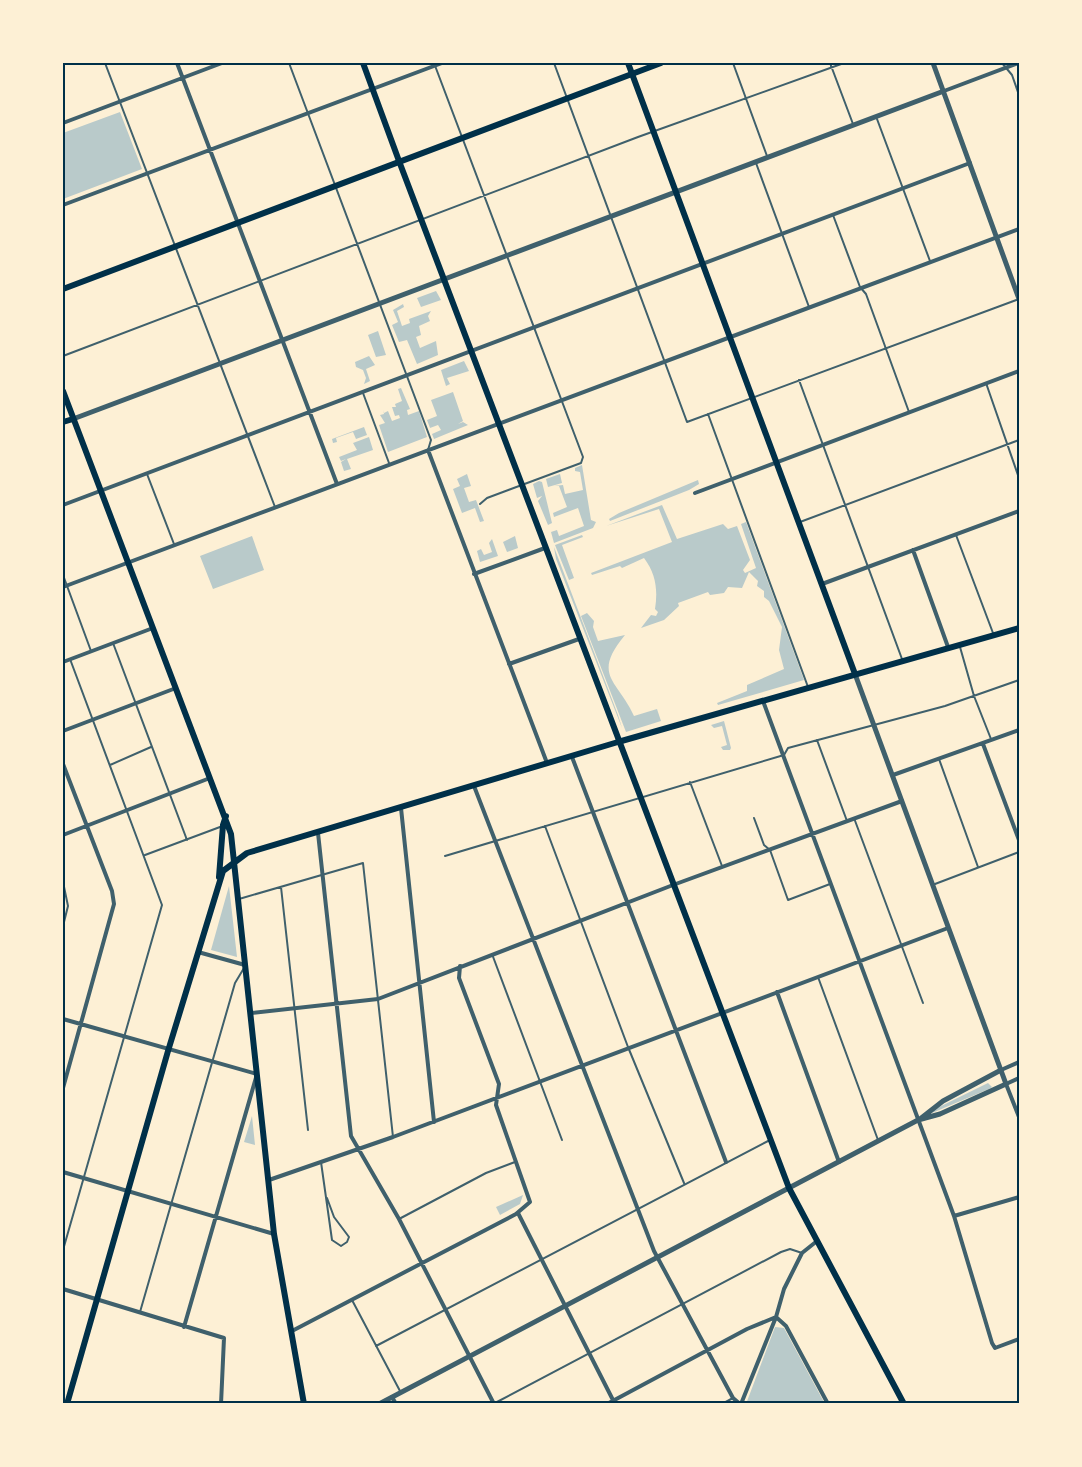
<svg xmlns="http://www.w3.org/2000/svg" width="1082" height="1467" viewBox="0 0 1082 1467" font-family="'Space Grotesk',sans-serif">
<style>
.green{fill:#b9caca}
.lines{fill:none;stroke-linecap:round;stroke-linejoin:round}
.service{stroke:#3f606c;stroke-width:2}
.minor{stroke:#3f606c;stroke-width:4}
.tertiary{stroke:#3f606c;stroke-width:5}
.secondary{stroke:#003049;stroke-width:6}
.primary{stroke:#003049;stroke-width:6}
.neatline{fill:none;stroke:#003049;stroke-width:2}
</style>
<rect width="100%" height="100%" fill="#fdf0d5"/>
<path class="green" d="M120,112L142,169L63,199V133Z
M436,291L441,300L421,307L417,298Z
M403,304L404,307L397,311L402,326L410,323L409,319L431,311L428,316L430,321L419,326L421,335L416,337L420,348L436,341L438,355L417,364L407,340L399,342L392,325L398,322L393,310Z
M378,331L386,355L376,357L368,335Z
M369,356L375,365L366,369L370,381L364,384L366,378L363,370L356,367L355,362Z
M464,361L469,371L447,378L450,384L446,386L441,370Z
M401,388L410,409L407,410L408,415L419,411L427,437L388,452L379,425L385,423L380,415L384,414L383,410L384,413L388,411L392,421L400,418L399,415L395,416L392,407H396L395,404L402,401L398,389Z
M453,392L463,421L458,424L463,422L468,425L434,439L432,434L441,430L438,425L430,428L427,420L437,416L431,400Z
M364,427L367,435L356,439L353,432L336,438L337,442L333,443L332,439Z
M369,437L373,450L347,459L351,469L344,471L341,462L346,459L341,461L339,457L357,450L353,443Z
M582,465L591,520L596,522L593,528L554,543L551,532L557,530L559,536L584,526L578,508L554,517L553,513L567,507L559,486H554L563,485L565,494L583,490L580,472L575,471V468Z
M467,474L471,486L464,488L469,502L476,500L484,521L480,522L475,508L462,513L453,489L460,486L457,479Z
M560,474L562,483L548,487L546,479Z
M698,480L699,484L689,490L610,521L609,519L619,513Z
M539,481L542,482L552,523L548,525L538,501L542,496L537,498L533,484Z
M662,505L677,539L723,524L728,529L737,526L750,560L743,570L745,573L756,568L741,524L746,522L804,680L718,705L717,703L747,691V685L784,669L779,650L782,627L769,601L764,597V591L757,586L758,581L749,572L742,588L728,587L724,593L710,595L708,592L678,603L679,606L664,620L641,628L651,615L656,616L658,612L655,609C658,590 656,574 644,558L622,568L620,566L592,575L591,573L672,542L659,509L606,526Z
M582,535L583,537L562,545L574,578L569,580L555,545Z
M252,536L264,570L213,589L200,556Z
M515,536L518,548L507,552L503,542Z
M492,539L498,556L480,562L477,551L481,549L484,555L492,552L489,543Z
M554,547L618,715L622,728L556,559Z
M587,613L594,621L593,627L598,641L625,635C591,676 618,680 634,716L657,709L661,721L626,732L581,616Z
M724,721L731,748L730,750H723L721,747L727,745L722,726L714,728L711,725Z
M229,886L237,957L211,950Z
M988,1083L992,1087L989,1089L932,1113L933,1110Z
M252,1116L255,1145L244,1142Z
M523,1195L520,1204L500,1215L496,1207Z
M775,1327L784,1328L825,1404H746Z"/>
<g class="lines">
<path class="service" d="M105,63L275,507
M289,63L431,440L428,450
M434,63L583,457L581,463L487,498L480,504
M554,63L687,422L1019,299
M733,63L767,156
M830,63L853,124
M1002,63L1012,75L1019,95
M877,119L930,261
M756,163L809,307
M833,215L860,287L866,294L909,412
M63,356L638,137L844,63
M799,380L902,659
M986,383L1019,478
M363,393L389,463
M708,414L808,687
M147,474L174,544
M800,522L1019,440
M956,535L993,633
M63,575L91,651
M113,643L187,840
M960,647L974,696L991,739
M817,740L847,821
M939,759L978,867
M110,765L151,747
M690,782L722,866
M754,818L764,845L770,850L788,900L830,884
M854,818L923,1003
M545,826L628,1047L684,1183
M145,855L220,827
M445,856L784,755L788,748L945,706L1019,680
M63,882L68,906L63,926
M935,884L1019,852
M281,887L308,1130
M239,899L363,863L393,1137
M492,954L562,1140
M818,977L878,1140
M321,1162L332,1240L341,1246L347,1242L349,1237L334,1217L327,1198
M399,1219L486,1173L515,1162
M63,1250L162,905L70,659
M352,1300L400,1391
M140,1312L235,983L244,968
M376,1346L770,1140
M495,1403L781,1252L790,1249L802,1253
M722,1404L733,1398"/>
<path class="minor" d="M177,63L337,484
M944,91L1018,63
M63,123L222,63
M63,205L442,63
M428,450L547,763
M695,493L1019,371
M63,505L970,163
M913,550L948,647
M474,574L545,548
M822,584L1019,511
M63,587L1019,229
M63,662L153,628
M509,664L579,639
M763,701L954,1216L992,1343L995,1348L1019,1339
M63,731L176,688
M983,744L1019,840
M572,757L726,1162
M63,764L112,891L114,904L63,1088
M893,775L1019,730
M474,786L654,1251L733,1398L740,1404
M401,808L434,1122
M318,833L351,1136L399,1219L494,1404
M63,835L210,778
M198,952L245,965
M777,992L839,1162
M251,1013L378,999L673,885L902,801
M63,1019L257,1074L184,1327
M1001,1070L1019,1062
M1019,1078L1006,1084L1019,1117
M63,1172L274,1234
M269,1180L393,1137L948,928
M518,1213L615,1404
M954,1216L1019,1197
M63,1289L224,1338L221,1404
M292,1331L516,1214L530,1202L496,1105L499,1084L459,978L460,966
M392,1397L396,1404
M607,1404L747,1329L776,1317L786,1326L828,1404
M741,1404L776,1317L784,1289L802,1253L817,1241"/>
<path class="tertiary" d="M933,63L1019,299
M73,419L944,91
M920,1119L943,1101L1001,1070
M379,1404L918,1120L940,1114L1006,1084L855,674"/>
<path class="secondary" d="M363,63L399,161
M628,63L855,674
M618,742L1019,628"/>
<path class="primary" d="M399,161L789,1188L904,1404
M63,289L661,63
M63,391L231,834L274,1234L304,1404
M63,422L73,419
M219,877L223,825L226,816
M67,1404L168,1051L223,871L247,853L618,742"/>
</g>
<rect width="1082" height="1467" fill="none" stroke="#fdf0d5" stroke-width="129"/>
<rect x="64" y="64" width="954" height="1338" class="neatline"/>
</svg>
